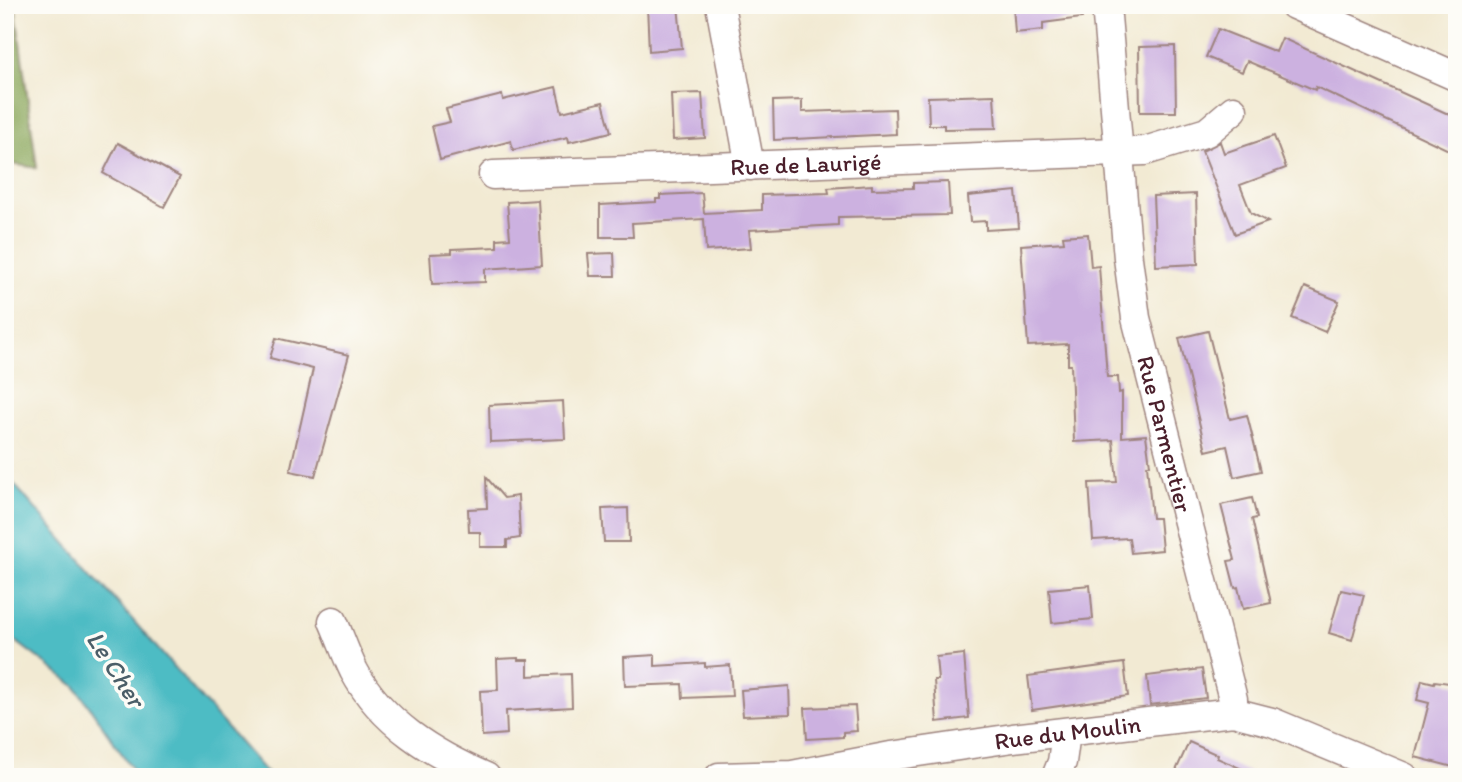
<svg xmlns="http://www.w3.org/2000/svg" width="1462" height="782" viewBox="0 0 1462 782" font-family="Itim,sans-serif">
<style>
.forest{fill:#88a558;stroke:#696242;stroke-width:2}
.water{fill:#4dbcc4;stroke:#4c6e78;stroke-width:2}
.building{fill:#ccb1e0}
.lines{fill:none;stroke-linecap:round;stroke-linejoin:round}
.street-casing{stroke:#9e847f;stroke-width:31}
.street{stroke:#fff;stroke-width:28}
.labels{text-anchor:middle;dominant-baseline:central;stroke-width:7;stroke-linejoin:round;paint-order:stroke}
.street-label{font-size:24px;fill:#4a1f2b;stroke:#fdfcf7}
.water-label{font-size:26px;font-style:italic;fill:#4b5e68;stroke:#fdfcf7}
</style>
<rect width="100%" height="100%" fill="#fdfcf7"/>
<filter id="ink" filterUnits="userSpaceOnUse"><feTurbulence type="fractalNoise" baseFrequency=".0143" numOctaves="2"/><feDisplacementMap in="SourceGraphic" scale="14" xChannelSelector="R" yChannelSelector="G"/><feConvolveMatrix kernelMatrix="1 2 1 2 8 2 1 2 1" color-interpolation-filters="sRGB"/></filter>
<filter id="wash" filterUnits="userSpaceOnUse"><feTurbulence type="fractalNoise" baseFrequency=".00686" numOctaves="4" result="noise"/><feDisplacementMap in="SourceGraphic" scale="28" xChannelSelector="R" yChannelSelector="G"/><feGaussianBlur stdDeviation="1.57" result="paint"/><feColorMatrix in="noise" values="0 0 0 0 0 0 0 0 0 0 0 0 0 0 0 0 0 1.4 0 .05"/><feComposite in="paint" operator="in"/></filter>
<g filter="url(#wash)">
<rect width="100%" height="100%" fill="#f2ead3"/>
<path class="forest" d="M5,5H15L37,168L5,163Z"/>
<path class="water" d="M5,474L270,777H138L75,686L5,633Z"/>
<g id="blocks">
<path class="building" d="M647,5H678L682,48L649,51Z
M1013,5H1081L1082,18L1043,23V30L1015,33Z
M1218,29L1276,52L1282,38L1457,118V154L1316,87L1315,90L1247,61L1242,72L1206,57Z
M1175,46L1176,112H1140L1139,47Z
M556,87L562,112L603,102L611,132L569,142L568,137L513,150L511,141L440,160L432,126L450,122L446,109L502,95L503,100Z
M702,93L705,138L673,140L671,94Z
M994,95L996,128L944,129V125H929L928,97Z
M802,100V112L895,109L896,134L774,140L773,101Z
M1274,136L1286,168L1240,185L1251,213L1268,222L1235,234L1202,151L1220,142L1224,153Z
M118,143L180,177L164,207L103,173Z
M948,182L950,215L838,217V225L749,230L751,248L706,251L704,219L632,223L633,237H600V205L656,202V199H660V195L702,193L704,213L762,210V195L829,193L828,188L872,185V189L913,188V183Z
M1016,191L1019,228L986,230V221L970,222L968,196Z
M1196,194L1198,264L1156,266L1153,196Z
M538,200L542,265L485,269V282L432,284L430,254L452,253V249L497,247V239L510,238L507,202Z
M1088,234L1091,267L1099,266L1107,377H1118L1119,393L1122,392V437L1146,435L1150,465H1147L1152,518H1159L1162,550L1131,553L1129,538L1093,540L1089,483L1117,482L1113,440L1074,442L1071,365H1068V344L1028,346L1021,245L1064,242L1063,236Z
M614,253L615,276H590L588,254Z
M1305,287L1339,301L1325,332L1292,318Z
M1208,331L1230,419L1247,415L1261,471L1234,477L1227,446L1206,451L1179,338Z
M276,338L349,355L315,476L290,471L313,369L270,358Z
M563,401L565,439L490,442L489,405Z
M486,477L504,498L518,496L520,538L507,540V547H480V532H469L468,509L487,508Z
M1252,498L1257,518L1252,519L1271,603L1243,609L1238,587L1235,588L1228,561L1235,560L1221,505Z
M628,508L629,542H604L602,509Z
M1090,585L1093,619L1052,623L1049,589Z
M1341,590L1364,595L1352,640L1329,633Z
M964,654L969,718L937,722L934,680H938L936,657Z
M655,655V666L705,663V667L730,665L732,696L683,698L682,684L625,686L624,657Z
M518,658V660H528V676L571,674L572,707L506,711L507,734L482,736L480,691L498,690L497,659Z
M1124,663L1128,696L1032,710L1028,676Z
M1202,669L1206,698L1150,705L1147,676Z
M1422,680L1434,683L1435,681L1457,684V768L1415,757L1429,703L1417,700Z
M789,686L790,714L743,716L741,690Z
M855,706L857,731L843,732V737L807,739L805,708Z
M1189,742L1218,755L1217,758L1260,777H1173Z"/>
</g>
</g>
<g filter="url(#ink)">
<use href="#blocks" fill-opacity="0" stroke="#9e847f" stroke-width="2"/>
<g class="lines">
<defs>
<g id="street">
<path d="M720,5L750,166"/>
<path id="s1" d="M1106,5L1128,258L1136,318L1233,699V712"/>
<path d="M1294,5L1457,77"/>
<path id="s2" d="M493,175L1145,151L1207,132L1233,110"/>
<path d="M333,621C340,637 346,655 354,671C382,723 433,754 486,777"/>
<path id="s3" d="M719,777L792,775L891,756L1013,738L1233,712L1272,722L1404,777"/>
<path d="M1056,777L1062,762L1066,733"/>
</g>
</defs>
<use href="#street" class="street-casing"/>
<use href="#street" class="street"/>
</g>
</g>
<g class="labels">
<g class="street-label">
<text stroke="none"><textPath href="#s2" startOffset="313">Rue de Laurigé</textPath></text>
<text stroke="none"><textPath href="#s1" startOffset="434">Rue Parmentier</textPath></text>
<text stroke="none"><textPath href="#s3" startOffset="352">Rue du Moulin</textPath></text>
</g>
<g class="water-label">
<text transform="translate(116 669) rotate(57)">Le Cher</text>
</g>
</g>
<rect width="1462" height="782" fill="none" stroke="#fdfcf7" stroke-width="28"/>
</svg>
